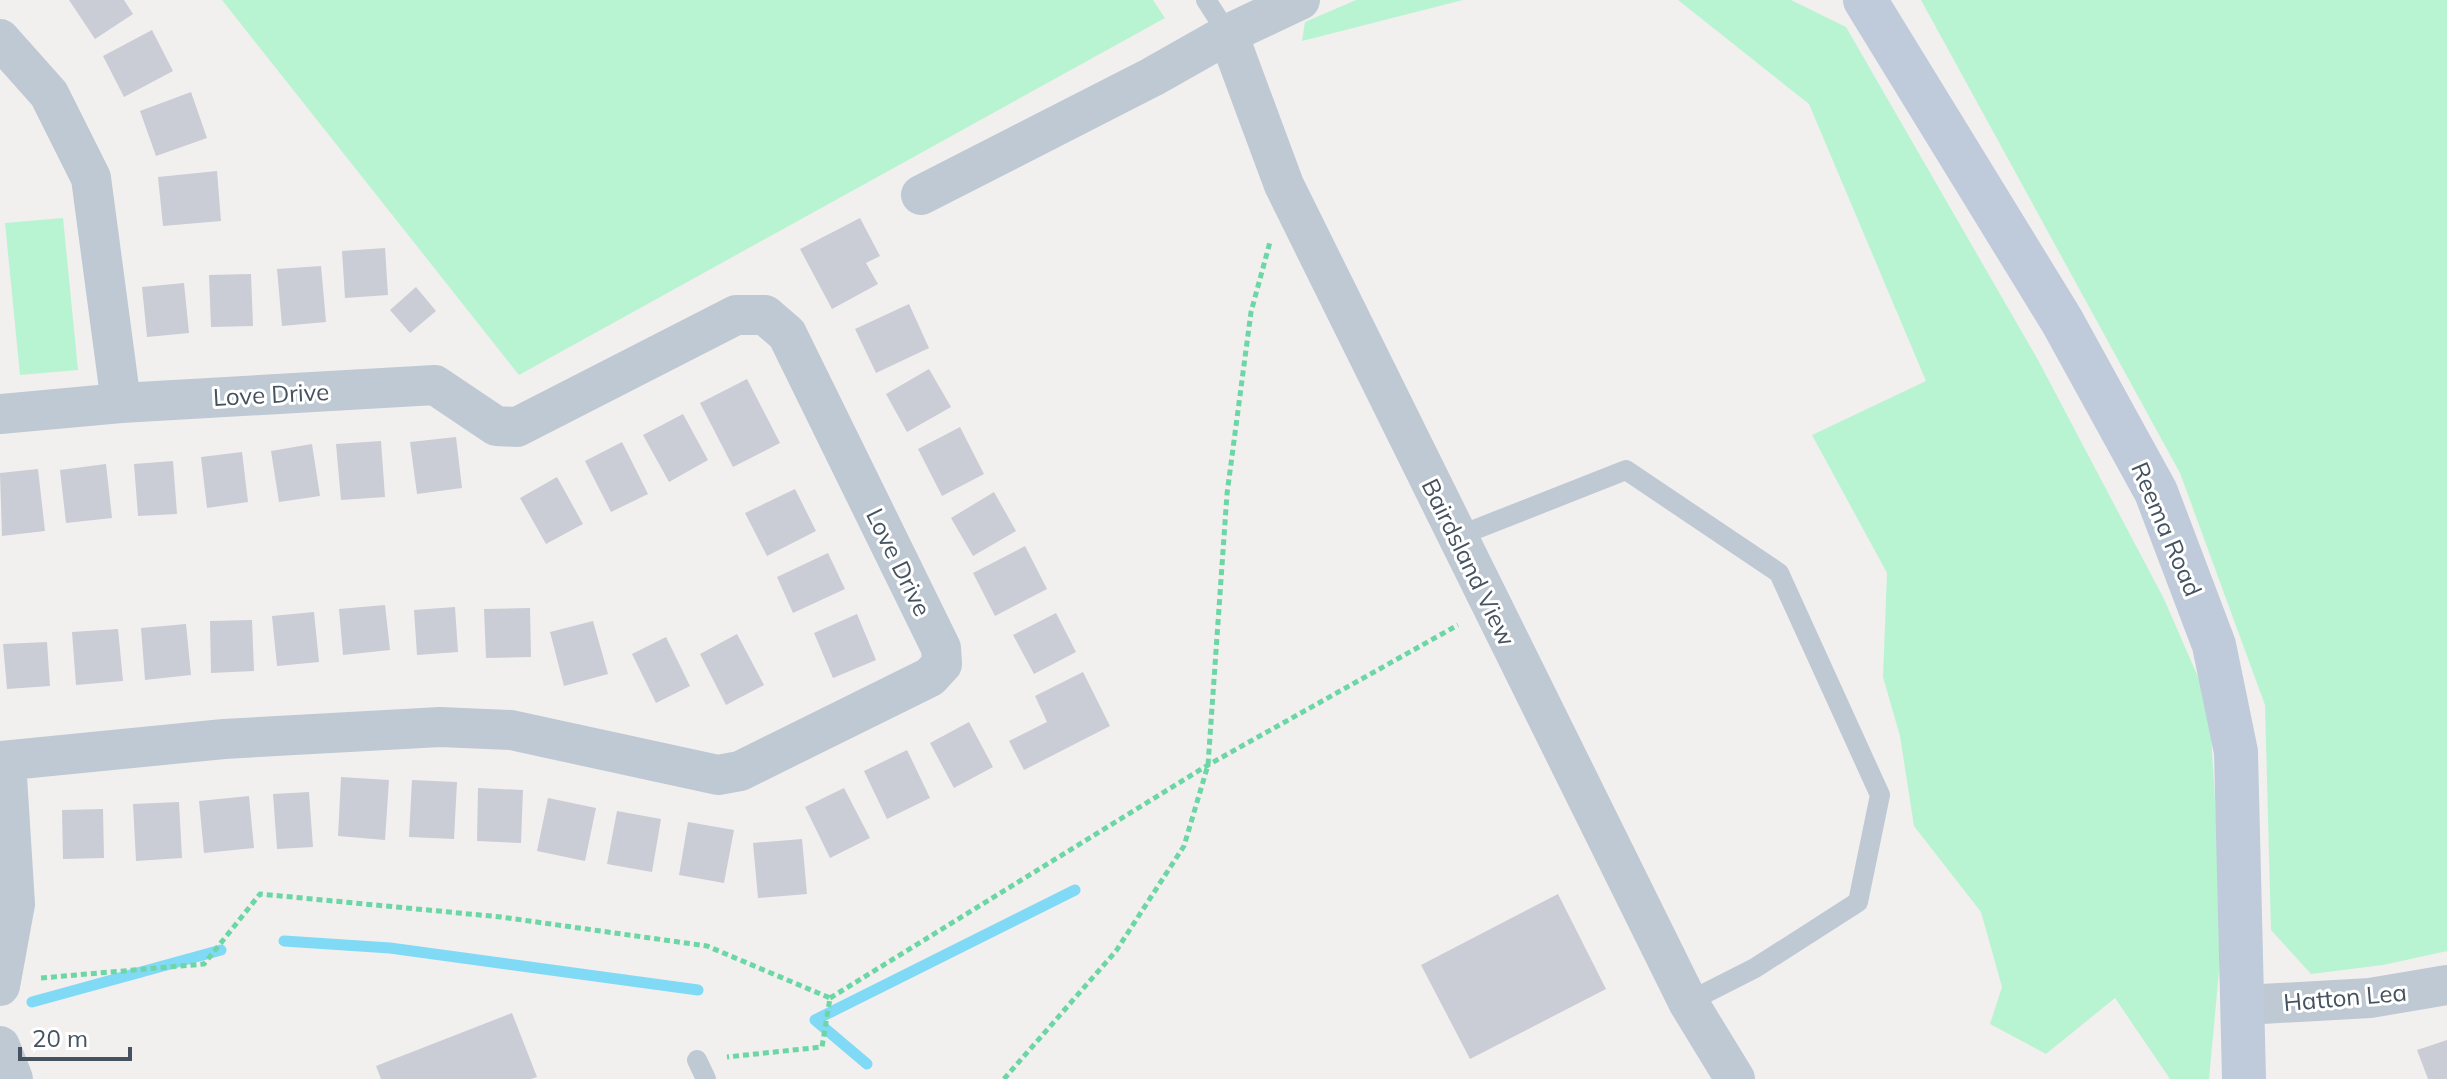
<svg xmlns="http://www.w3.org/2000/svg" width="2447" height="1079" viewBox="0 0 2447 1079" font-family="Mulish,sans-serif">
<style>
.green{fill:#b8f4d1}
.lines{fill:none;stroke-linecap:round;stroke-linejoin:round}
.stream{stroke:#80daf6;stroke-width:11}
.building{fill:#cacdd5}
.path{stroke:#6cd6a5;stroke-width:5;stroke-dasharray:6 4;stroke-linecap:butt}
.lane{stroke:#bec9d3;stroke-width:20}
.street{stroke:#bec9d3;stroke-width:40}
.secondary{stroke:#bfcbda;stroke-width:44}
.labels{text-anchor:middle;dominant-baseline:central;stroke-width:6;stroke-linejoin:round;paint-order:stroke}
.street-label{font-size:24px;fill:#45525f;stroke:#fff}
</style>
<rect width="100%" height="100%" fill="#f2efef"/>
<path class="green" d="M222,0H1153L1165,18L519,375Z
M1356,0H1463L1302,41L1305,22Z
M1678,0H1791L1846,27L2038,360L2164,599L2209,702L2223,929L2209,1079H2170L2115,998L2046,1054L1990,1024L2002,987L1981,912L1914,826L1900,736L1883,677L1887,573L1812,435L1926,381L1809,104Z
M1921,0H2447V951L2383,965L2311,974L2271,930L2265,705L2180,473Z
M63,218L78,370L20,375L5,223Z"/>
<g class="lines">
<path class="stream" d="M284,941L390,948L698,990
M32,1002L221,950
M867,1064L815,1020L1075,890"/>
</g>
<path class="building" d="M69,0H124L133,14L95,39Z
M152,30L173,71L124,97L103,56Z
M191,92L207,138L156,156L140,111Z
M217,171L221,221L163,226L158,177Z
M860,218L880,256L866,263L878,284L832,309L800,249Z
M385,248L388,295L345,298L342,251Z
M321,266L326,322L282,326L277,269Z
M251,274L253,326L211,327L209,275Z
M184,283L189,333L147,337L142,287Z
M416,287L436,311L410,333L390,310Z
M909,304L929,348L876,373L855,329Z
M929,369L951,407L907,432L886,394Z
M747,379L780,443L733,467L700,403Z
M683,414L708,460L669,482L643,435Z
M960,427L984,474L942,496L918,449Z
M456,437L462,488L417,494L410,442Z
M381,441L385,497L341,500L336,444Z
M622,442L648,494L611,512L585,461Z
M312,444L320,496L279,502L271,451Z
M242,452L248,502L207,508L201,457Z
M173,461L177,514L138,516L134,464Z
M106,464L112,518L66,523L60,470Z
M38,469L45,531L2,536L0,473Z
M557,477L583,524L546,544L520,498Z
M795,489L816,531L767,556L745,513Z
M994,492L1016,531L973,556L951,518Z
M1025,546L1047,589L995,616L973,573Z
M828,553L845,589L793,613L777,577Z
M385,605L390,650L343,655L339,609Z
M455,607L458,652L417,655L414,610Z
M530,608L531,657L486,658L484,609Z
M314,612L319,662L277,666L272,616Z
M1056,613L1076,652L1034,674L1013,635Z
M857,614L876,660L833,678L814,633Z
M252,620L254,671L211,673L210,621Z
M593,621L608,674L564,686L550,632Z
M186,624L191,675L145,680L141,628Z
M118,629L123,681L76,685L72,632Z
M737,634L764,685L726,705L700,654Z
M666,637L690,686L656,703L632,654Z
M47,642L50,686L7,689L3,644Z
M1083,672L1110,726L1024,770L1009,741L1047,722L1035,696Z
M969,722L993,767L954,788L930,743Z
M907,750L930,798L887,819L864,771Z
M341,777L389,780L385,840L338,836Z
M412,780L457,782L454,839L409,837Z
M478,788L523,790L521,843L477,841Z
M844,788L870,838L830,858L805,807Z
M309,792L313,847L277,849L273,794Z
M249,796L254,848L204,853L199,801Z
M548,798L596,808L585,861L537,851Z
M179,802L182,858L136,861L133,804Z
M103,809L104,858L63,859L62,810Z
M617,811L661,819L652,872L607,864Z
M688,822L734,830L724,883L679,875Z
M802,839L807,894L758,898L753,843Z
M1558,894L1606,989L1470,1059L1421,965Z
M512,1013L537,1077L531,1079H381L376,1066Z
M2447,1040V1079H2428L2417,1050Z"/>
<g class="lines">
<path class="path" d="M41,978L204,964L260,894L501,917L707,946L830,998L822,1047L727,1057
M830,998L1208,765L1458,625
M1004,1079L1116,951L1184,846L1208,765L1227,494L1251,312L1270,242"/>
<path class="lane" d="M1206,0L1228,34
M1456,537L1626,470L1779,573L1880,795L1858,902L1755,968L1688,1002
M697,1060L706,1079"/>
<path class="street" d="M1228,34L1284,185L1688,1002L1735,1079
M0,39L49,94L91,178L121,403
M921,195L1152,77L1228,34L1300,0
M0,414L121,403L435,385L496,426L517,427L736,315H765L787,334L941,648L942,664L930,677L740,771L718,775L511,730L440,727L224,739L0,761
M0,986L15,904L6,761
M2244,1005L2370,998L2447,985
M0,1046L13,1079"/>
<path class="secondary" d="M1865,0L2062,321L2156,492L2214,645L2236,752L2244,1079"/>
</g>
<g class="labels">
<g class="street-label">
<text transform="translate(271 394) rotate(-3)">Love Drive</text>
<text transform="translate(2167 529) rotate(67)">Reema Road</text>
<text transform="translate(899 562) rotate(64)">Love Drive</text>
<text transform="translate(1469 562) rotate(64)">Bairdsland View</text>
<text transform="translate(2345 997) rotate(-5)">Hatton Lea</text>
</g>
</g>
<path d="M20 1047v12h110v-12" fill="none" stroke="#45525f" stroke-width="4"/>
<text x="32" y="1047" font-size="24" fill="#45525f" stroke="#ffffff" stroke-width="6" paint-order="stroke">20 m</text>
</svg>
